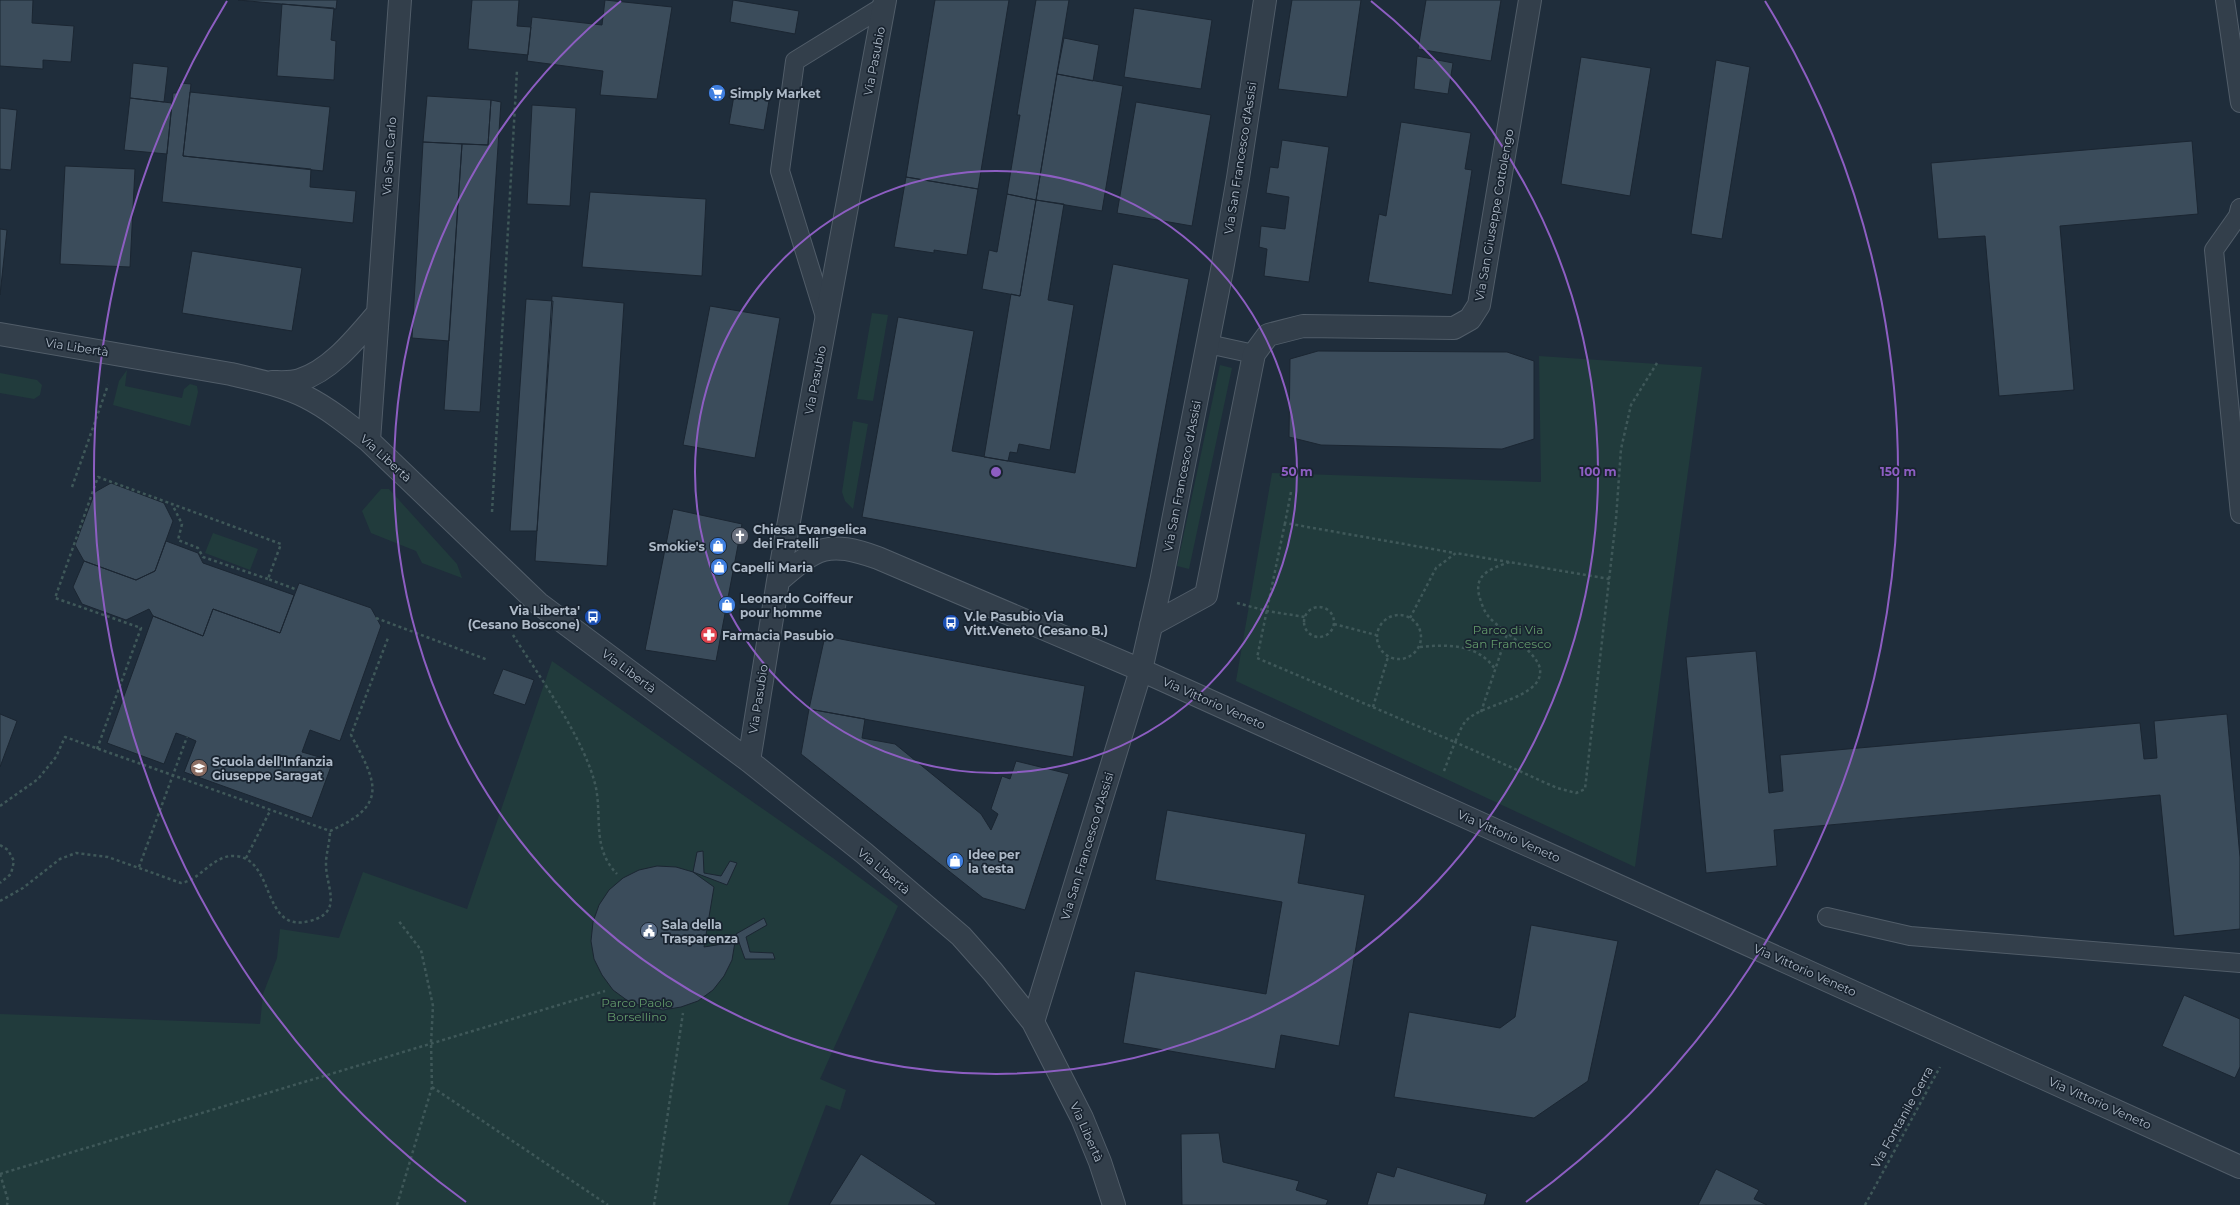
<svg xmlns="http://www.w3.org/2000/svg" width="2240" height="1205" viewBox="0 0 2240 1205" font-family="Montserrat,sans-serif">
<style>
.green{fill:#213b3c}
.building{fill:#3b4c5b;stroke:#1b2632}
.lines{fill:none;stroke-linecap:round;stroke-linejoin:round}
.service-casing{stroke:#515d69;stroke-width:20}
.minor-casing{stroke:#515d69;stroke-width:24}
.path{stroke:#3f5859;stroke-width:2.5;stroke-dasharray:3 3;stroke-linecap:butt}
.service{stroke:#333f4b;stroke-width:18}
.minor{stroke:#333f4b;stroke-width:22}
.ring{fill:none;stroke:#8d5ec2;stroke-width:2}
.labels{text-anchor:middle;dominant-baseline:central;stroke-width:3.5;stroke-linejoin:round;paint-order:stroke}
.street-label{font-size:12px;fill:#aebac8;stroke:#192430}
.poi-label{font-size:12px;font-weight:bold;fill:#aebac8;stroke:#192430;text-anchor:start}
.park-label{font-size:12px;fill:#639a6b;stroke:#192430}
.centre{fill:#8d5ec2;stroke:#192430;stroke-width:2}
.ring-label{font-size:12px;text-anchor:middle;font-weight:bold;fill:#8d5ec2;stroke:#192430;stroke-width:3.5;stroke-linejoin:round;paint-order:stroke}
</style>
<rect width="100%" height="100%" fill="#1f2d3b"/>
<path class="green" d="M872,313L888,315L873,401L857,399Z
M1539,356L1702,367L1635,867L1236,681L1272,473L1541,482Z
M1220,365L1232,368L1189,569L1177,566Z
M127,370L125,386L182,398L184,389L190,384L197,386L198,392L190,426L113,405L119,381Z
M0,373L37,380L42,385L40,395L34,399L0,393Z
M853,421L868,424L853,509L845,501L842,492Z
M381,489H389L457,564L462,578L422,563L416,551L371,533L362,511Z
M213,533L258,549L250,570L205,553Z
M552,661L833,858L898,906L820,1079L846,1090L840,1110L826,1105L788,1205H0V1014L260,1024L263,994L277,958L280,929L339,938L363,872L467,909Z"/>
<path class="building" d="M0,0H33L32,23L74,26L71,62L43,60V69L0,66Z
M238,0H337L336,9Z
M472,0H519L517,26L531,27L528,55L468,49Z
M605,0L672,7L657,99L600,95L603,71L527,61L532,17L602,25Z
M733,0L799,11L795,34L730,22Z
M935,0H1009L978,189L906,177Z
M1036,0H1069L1036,200L1007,194L1020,115H1017Z
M1292,0H1361L1347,97L1278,89Z
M1426,0H1501L1491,61L1418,49Z
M282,4L334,8L331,40L336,41L334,80L277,76Z
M1134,8L1212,20L1201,89L1124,77Z
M1064,38L1099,45L1093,81L1057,74Z
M1417,56L1453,63L1448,94L1414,89Z
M1581,57L1651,68L1630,196L1561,184Z
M1716,60L1750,67L1722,239L1691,234Z
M133,63L168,67L164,102L130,98Z
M1057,74L1123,86L1102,211L1036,200Z
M180,83L191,84L183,156L311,169L310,187L356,191L353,223L162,202L173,93H178Z
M735,90L770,95L764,130L729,124Z
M190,92L330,107L323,171L183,156Z
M427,96L491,100L488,145L423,142Z
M130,98L172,103L167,154L124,150Z
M491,100L501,102L480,412L444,410L462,144L488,145Z
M1136,102L1211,115L1192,226L1117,213Z
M532,105L576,108L570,206L527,204Z
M0,108L17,110L11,170L0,169Z
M1401,122L1471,133L1465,169L1472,170L1452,295L1368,282L1379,214L1386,216Z
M1282,140L1329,147L1309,282L1264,276L1267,249L1259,247L1261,226L1285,229L1289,197L1266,193L1270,167L1278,168Z
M2192,141L2198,214L2060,226L2074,390L1999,396L1985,236L1938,239L1931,163Z
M423,142L462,144L449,341L412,338Z
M65,166L135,169L130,267L60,264Z
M906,177L978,189L967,255L934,250V253L894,247Z
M590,192L706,199L702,276L582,267Z
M1007,194L1036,200L1020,296L982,289L989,250L997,252Z
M1036,200L1064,204L1048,300L1074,305L1050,450L1019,444L1017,453L1010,452L1008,461L984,457L1011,294L1020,296Z
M0,229L7,230L0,295Z
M192,251L302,268L292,331L182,313Z
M1113,264L1189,279L1136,568L862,517L898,317L974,331L952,451L1075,473Z
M552,296L624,303L607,566L535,561Z
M526,299L553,301L537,531H510Z
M710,306L780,318L755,458L683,445Z
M1318,351L1507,352L1534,361V439L1502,449L1321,445L1289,437L1290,359Z
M111,483L164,503L173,521L155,571L136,580L84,561L75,545L95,492Z
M673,509L742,524L716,661L645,650Z
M166,541L198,553L203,563L294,595L280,633L213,609L203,636L153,616L149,609L126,620L82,604L73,587L84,561L136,580L155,571Z
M299,583L371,608L381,626L340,741L310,730L302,752L333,761L312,818L184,772L196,741L187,737L176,733L164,764L107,743L153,616L203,636L213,609L280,633Z
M825,636L1085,686L1073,757L809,709Z
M1756,651L1769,793L1783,791L1780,755L2140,723L2144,759L2157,758L2154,721L2227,714L2240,857V929L2174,936L2160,795L1774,830L1777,866L1706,873L1686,657Z
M503,669L534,680L525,705L493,694Z
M809,709L865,719L862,738L895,744L981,814L991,830L998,814L991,809L1002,776L1010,779L1016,761L1069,774L1025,910L983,898L801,754Z
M0,714L17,721L0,767Z
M1167,810L1306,834L1298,883L1365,895L1339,1046L1281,1035L1275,1069L1123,1043L1135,971L1266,994L1282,902L1155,880Z
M703,851L704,873L721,876L730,861L737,863L727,885L693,872L697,852Z
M657,866L676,867L693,872L714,887L704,947L735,942L732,960L724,976L713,990L698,1001L681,1007L663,1010L645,1007L628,1001L613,990L602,975L594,959L591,941L593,922L599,905L609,890L623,878L639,870Z
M764,918L767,925L746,937L750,952L773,953L775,959H745L736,934Z
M1531,925L1618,941L1588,1081L1534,1118L1394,1097L1409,1012L1500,1028L1515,1017Z
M2184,995L2240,1019V1067L2235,1078L2162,1046Z
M1219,1133L1223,1162L1299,1181L1296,1190L1328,1200L1326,1205H1182L1181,1134Z
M861,1154L936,1203L935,1205H829Z
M1397,1167L1487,1194L1484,1205H1367L1377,1172L1394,1177Z
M1716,1169L1759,1190L1754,1199L1767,1205H1698Z"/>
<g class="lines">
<defs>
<path id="service" d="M2225,0L2240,103
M2240,208L2238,216L2214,250L2240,514
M826,320L780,171L795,61L884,6
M1208,344L1254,354
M1827,917L1910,936L2240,963"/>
<path id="minor" d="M0,334L231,374C256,380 282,385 306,397C328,408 349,425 369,441L538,603L749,761L864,853L961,936L993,972L1033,1022L1082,1118L1100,1162L1114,1205
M272,382C280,382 292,383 300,380C332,370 357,337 378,313
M369,441L400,0
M778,581C817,547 827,540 878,558L1141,670L2240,1167
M1151,625L1206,595L1254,354L1268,335L1303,326L1454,328L1470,319L1479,305L1530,0
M749,761L778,581L885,0
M1033,1022L1141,670L1161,582L1222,270L1238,178L1265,0"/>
</defs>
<use href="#service" class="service-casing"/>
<use href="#minor" class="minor-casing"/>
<path class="path" d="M72,487L108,385
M1291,492L1285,523L1455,553
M492,512L517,70
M1285,523L1257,658L1455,742C1458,736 1461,727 1465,722C1480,703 1544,699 1540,669C1537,651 1501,631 1489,617C1484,612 1481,602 1479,595C1474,573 1493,568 1510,562
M268,579L203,557L198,548L178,540L182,524L172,504L281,544L268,579L295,589
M1237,603L1267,611L1305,617
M1304 622a15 15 0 1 1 30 0a15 15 0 1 1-30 0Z
M1377 637a22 22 0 1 1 44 0a22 22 0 1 1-44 0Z
M376,618L488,660
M1410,618L1436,568L1456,553L1610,579
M1334,624L1376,635
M513,635C539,676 586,741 596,788C602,819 592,848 617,874
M1420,647C1447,644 1478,644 1495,669
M1373,707L1388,657
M1481,712L1507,634
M97,749L141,628L55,598L98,477L172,504
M1444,771L1455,742L1557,788L1576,793L1585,789L1616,519L1621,449L1631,405L1657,363
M0,806L38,779L56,757L65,737L330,831C389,805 377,783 351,735L388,638
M0,845L8,850L14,861L11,874L0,883
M246,858L270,811
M139,867L187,737
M0,901L23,888L60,859L76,853L108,857L181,883C201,880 213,854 236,856C276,860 261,934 310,921C344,912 326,888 326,864C326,853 330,842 330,831
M432,1087L608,1205
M0,1174L605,991
M0,1174L8,1200L7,1205
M397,1205L432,1087L431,1043L433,1006L421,950L398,920
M654,1205L683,1013
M1865,1205L1940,1067"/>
<use href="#service" class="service"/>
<use href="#minor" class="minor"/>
</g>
<g class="ring">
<circle cx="996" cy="472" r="301"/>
<path d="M1371 1A602 602 0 1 1 621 1"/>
<path d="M466 1202A902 902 0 0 1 227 1M1765 1A902 902 0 0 1 1526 1202"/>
</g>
<defs>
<symbol id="supermarket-disc" viewBox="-11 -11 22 22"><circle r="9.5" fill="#3f7fe0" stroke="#192430"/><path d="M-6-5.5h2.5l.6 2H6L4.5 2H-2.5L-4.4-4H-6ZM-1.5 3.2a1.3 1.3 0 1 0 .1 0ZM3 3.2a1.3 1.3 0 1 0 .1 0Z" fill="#fff"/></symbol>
<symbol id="church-disc" viewBox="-11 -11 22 22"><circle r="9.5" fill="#6b7280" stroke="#192430"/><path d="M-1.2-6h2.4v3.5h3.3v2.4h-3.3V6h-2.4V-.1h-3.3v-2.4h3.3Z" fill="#fff"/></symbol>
<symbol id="shop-disc" viewBox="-11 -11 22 22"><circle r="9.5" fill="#3f7fe0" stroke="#192430"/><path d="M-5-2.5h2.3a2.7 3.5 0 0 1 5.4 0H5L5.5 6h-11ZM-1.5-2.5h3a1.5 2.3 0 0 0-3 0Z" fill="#fff"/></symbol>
<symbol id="bus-disc" viewBox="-11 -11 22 22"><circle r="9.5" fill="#1a4fb4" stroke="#192430"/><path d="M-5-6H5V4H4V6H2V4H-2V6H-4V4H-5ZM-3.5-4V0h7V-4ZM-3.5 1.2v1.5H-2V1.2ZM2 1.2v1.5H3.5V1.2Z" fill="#fff"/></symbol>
<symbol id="pharmacy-disc" viewBox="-11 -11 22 22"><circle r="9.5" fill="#e0444e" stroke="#192430"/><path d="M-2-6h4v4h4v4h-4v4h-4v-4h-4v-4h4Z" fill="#fff"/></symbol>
<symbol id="school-disc" viewBox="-11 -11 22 22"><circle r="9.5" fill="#8d6e63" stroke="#192430"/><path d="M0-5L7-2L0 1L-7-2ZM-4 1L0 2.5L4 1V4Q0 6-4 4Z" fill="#fff"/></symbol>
<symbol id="civic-disc" viewBox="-11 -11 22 22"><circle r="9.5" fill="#5c6f8a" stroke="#192430"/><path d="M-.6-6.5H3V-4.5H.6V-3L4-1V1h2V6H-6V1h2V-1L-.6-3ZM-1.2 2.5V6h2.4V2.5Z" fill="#fff"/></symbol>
</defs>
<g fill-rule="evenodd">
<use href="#supermarket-disc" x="707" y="83" width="20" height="20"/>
<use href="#church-disc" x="730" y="526" width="20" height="20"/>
<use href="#shop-disc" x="708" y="536" width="20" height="20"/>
<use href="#shop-disc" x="709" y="557" width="20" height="20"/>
<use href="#shop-disc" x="717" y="595" width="20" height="20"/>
<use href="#bus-disc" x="583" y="607" width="20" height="20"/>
<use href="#bus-disc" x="941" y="613" width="20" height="20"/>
<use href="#pharmacy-disc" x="699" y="625" width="20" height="20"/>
<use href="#school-disc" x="189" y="758" width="20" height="20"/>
<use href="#shop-disc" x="945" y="851" width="20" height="20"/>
<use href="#civic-disc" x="639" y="921" width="20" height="20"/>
</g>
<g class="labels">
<g class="street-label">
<text transform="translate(874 61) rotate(-79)">Via Pasubio</text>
<text transform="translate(389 156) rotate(-86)">Via San Carlo</text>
<text transform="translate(1240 158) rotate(-81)">Via San Francesco d'Assisi</text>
<text transform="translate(1494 215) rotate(-80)">Via San Giuseppe Cottolengo</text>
<text transform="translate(77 347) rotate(9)">Via Libertà</text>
<text transform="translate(815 380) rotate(-79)">Via Pasubio</text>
<text transform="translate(386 458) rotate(42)">Via Libertà</text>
<text transform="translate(1182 476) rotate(-79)">Via San Francesco d'Assisi</text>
<text transform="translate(629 671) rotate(37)">Via Libertà</text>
<text transform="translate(758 699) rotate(-81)">Via Pasubio</text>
<text transform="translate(1214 703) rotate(24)">Via Vittorio Veneto</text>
<text transform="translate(1509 836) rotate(24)">Via Vittorio Veneto</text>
<text transform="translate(1087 846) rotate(-73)">Via San Francesco d'Assisi</text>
<text transform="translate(884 871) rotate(40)">Via Libertà</text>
<text transform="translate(1805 970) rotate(24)">Via Vittorio Veneto</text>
<text transform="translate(2100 1103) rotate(24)">Via Vittorio Veneto</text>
<text transform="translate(1902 1117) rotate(-61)">Via Fontanile Gerra</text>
<text transform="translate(1087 1132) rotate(66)">Via Libertà</text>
</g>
<g class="poi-label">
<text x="730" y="93">Simply Market</text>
<text x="753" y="529">Chiesa Evangelica<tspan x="753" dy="14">dei Fratelli</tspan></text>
<text x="705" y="546" text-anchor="end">Smokie's</text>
<text x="732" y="567">Capelli Maria</text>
<text x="740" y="598">Leonardo Coiffeur<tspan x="740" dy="14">pour homme</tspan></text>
<text x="580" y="610" text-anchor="end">Via Liberta'<tspan x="580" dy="14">(Cesano Boscone)</tspan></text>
<text x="964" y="616">V.le Pasubio Via<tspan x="964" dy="14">Vitt.Veneto (Cesano B.)</tspan></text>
<text x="722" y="635">Farmacia Pasubio</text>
<text x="212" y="761">Scuola dell'Infanzia<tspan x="212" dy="14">Giuseppe Saragat</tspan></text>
<text x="968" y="854">Idee per<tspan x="968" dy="14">la testa</tspan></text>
<text x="662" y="924">Sala della<tspan x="662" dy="14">Trasparenza</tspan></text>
</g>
<g class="park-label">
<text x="1508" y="629">Parco di Via<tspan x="1508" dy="14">San Francesco</tspan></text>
<text x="637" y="1002">Parco Paolo<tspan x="637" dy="14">Borsellino</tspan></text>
</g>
</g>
<circle cx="996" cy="472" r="6" class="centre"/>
<g class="ring-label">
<text x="1297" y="476">50 m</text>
<text x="1598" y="476">100 m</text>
<text x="1898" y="476">150 m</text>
</g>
</svg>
